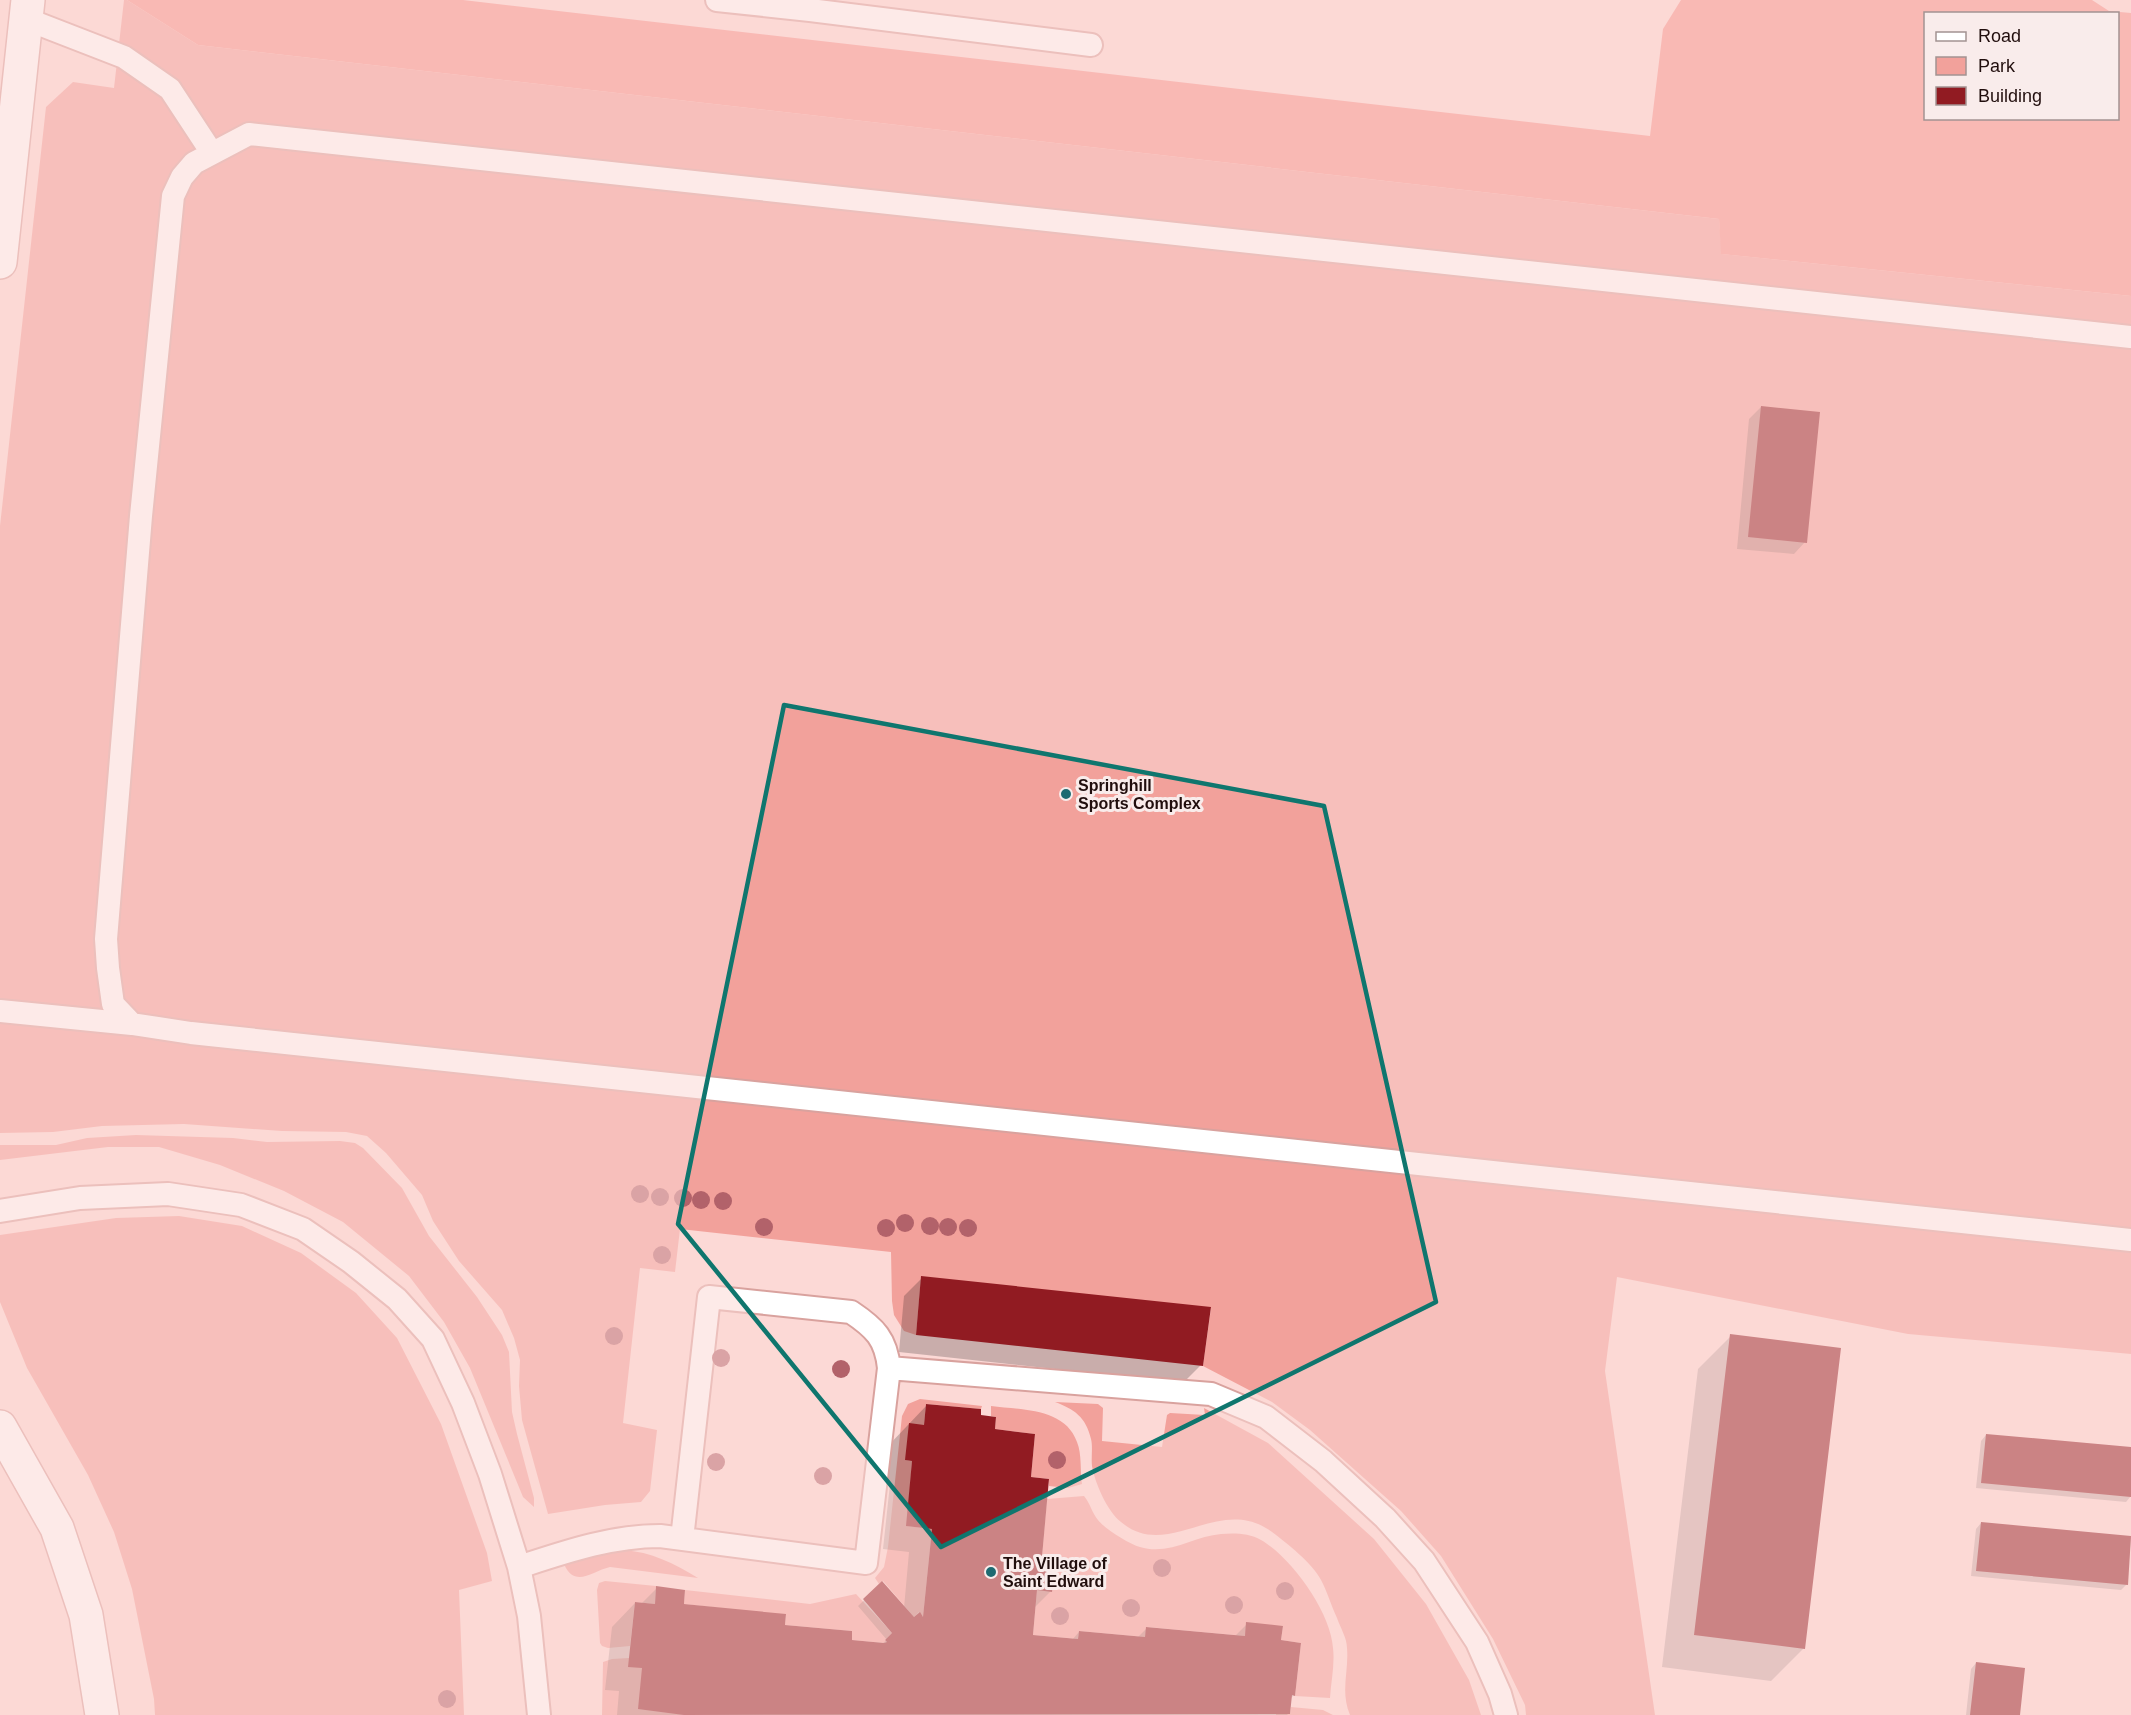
<svg xmlns="http://www.w3.org/2000/svg" width="2131" height="1715" viewBox="0 0 2131 1715" font-family="Helvetica,sans-serif">
<style>
.green{fill:#f2a19b}
.forest{fill:#f6938d;fill-rule:evenodd}
.shadow{fill:#0003}
.building{fill:#911b22}
.lines{fill:none;stroke-linecap:round;stroke-linejoin:round}
.service-casing{stroke:#d9a29e;stroke-width:26}
.minor-casing{stroke:#d9a29e;stroke-width:36}
.service{stroke:#fff;stroke-width:22}
.minor{stroke:#fff;stroke-width:33}
.tree{fill:#b2626a}
.marked{fill:none;stroke:#0f766e;stroke-width:4.5;stroke-linejoin:round}
.poi-dot{fill:#1e6a71;stroke:#f9eceb;stroke-width:2}
.labels{text-anchor:middle;dominant-baseline:central;stroke-width:6;stroke-linejoin:round;paint-order:stroke}
.poi-label{font-size:16px;font-weight:bold;fill:#210e0d;stroke:#f9eceb;text-anchor:start}
</style>
<rect width="100%" height="100%" fill="#fcd9d6"/>
<path class="green" d="M124,0H127L198,45L1719,219L1722,254L2131,296V1354L1908,1334L1617,1277L1605,1371L1655,1715H1526L1525,1705L1493,1639L1441,1556L1401,1511L1310,1430L1272,1402L1203,1366L1211,1308L921,1277L916,1335L904,1331L894,1315L892,1301L891,1252L680,1229L675,1272L640,1268L623,1423L657,1430L650,1491L641,1502L605,1505L548,1514L522,1420L519,1386L520,1360L514,1338L502,1310L459,1261L433,1221L422,1195L386,1153L367,1136L346,1132L282,1131L184,1124L102,1126L53,1132L0,1133V526L46,107L73,82L114,88Z
M136,1135L233,1138L267,1142L340,1141L355,1143L363,1148L402,1188L429,1236L477,1297L502,1335L509,1352L512,1412L517,1434L534,1498V1507L523,1497L470,1368L444,1322L409,1276L343,1222L284,1191L220,1165L159,1147H108L0,1160V1145H56L87,1138Z
M179,1216L242,1226L301,1253L356,1293L397,1338L441,1424L487,1553L492,1581L459,1590L464,1715H155L154,1699L132,1589L114,1532L88,1475L27,1368L0,1302V1235L116,1218Z
M920,1399L982,1406L981,1409L926,1404L924,1425L905,1460L912,1461L907,1526L932,1529L923,1617L919,1612L914,1617L883,1581L879,1584L875,1578L884,1567L888,1547L902,1416L908,1404Z
M1055,1402L1098,1404L1103,1408L1102,1441L1162,1447L1167,1415L1170,1413L1205,1415L1204,1408L1268,1443L1374,1539L1426,1604L1469,1680L1481,1715H1350C1340,1691 1349,1672 1347,1648C1347,1638 1340,1627 1337,1618C1331,1605 1327,1591 1321,1580C1312,1563 1288,1544 1272,1532C1219,1493 1168,1562 1121,1522C1107,1511 1095,1483 1092,1466C1091,1457 1093,1447 1091,1439C1086,1417 1074,1409 1055,1402Z
M991,1406C1022,1410 1065,1408 1077,1442C1082,1454 1080,1471 1082,1484L1068,1488L1049,1486V1479L1031,1477L1035,1434L995,1429L996,1417L991,1416Z
M1084,1496C1090,1503 1092,1513 1098,1520C1105,1529 1129,1544 1140,1547C1169,1556 1194,1536 1221,1534C1234,1533 1249,1533 1261,1540C1291,1557 1331,1612 1333,1648C1335,1664 1331,1682 1330,1698L1295,1696L1301,1643L1281,1640L1283,1626L1245,1636L1147,1627L1145,1637L1079,1631L1078,1639L1033,1635L1037,1590L1052,1591L1056,1558L1042,1557L1047,1499Z
M623,1550C652,1552 673,1563 698,1578L610,1567C592,1571 575,1589 564,1564L581,1557Z
M605,1581L656,1586L655,1604L635,1602L630,1646L608,1648L602,1646L600,1643L597,1590L599,1583Z
M685,1590L810,1604L856,1594L892,1633L885,1640L887,1642L884,1643L852,1640V1631L785,1625L786,1615L684,1604Z
M629,1658L642,1668L684,1715H602L603,1662L612,1659Z
M1291,1707L1323,1710L1333,1715H1276V1713L1290,1714Z"/>
<path class="forest" d="M127,0H463L1650,136L1663,29L1681,0H2092L2109,11L2131,13V296L1721,254L1719,219L198,45ZM1926,14H2118V118H1926Z"/>
<path class="shadow" d="M1761,407L1805,542L1794,554L1737,549L1749,419Z
M922,1278L1201,1365L1183,1383L899,1352L904,1296Z
M1731,1336L1804,1648L1771,1681L1662,1667L1698,1369Z
M927,1405L979,1417L993,1431L1051,1591L1034,1608L1032,1636L1072,1640L1079,1632L1137,1638L1147,1628L1234,1637L1247,1624L1280,1642L1294,1695L1290,1699L1289,1713L1287,1715H617L619,1691L605,1690L612,1627L635,1603L641,1604L657,1588L682,1606L850,1641L883,1643L887,1640L858,1606L882,1583L904,1608L909,1552L883,1549L890,1484L883,1483L886,1448Z
M1986,1435L2131,1449V1496L2126,1502L1976,1488L1981,1441Z
M1981,1523L2131,1537L2127,1584L2121,1590L1971,1576L1976,1529Z
M1976,1663L2019,1715H1966L1971,1669Z"/>
<path class="building" d="M1761,406L1820,412L1807,543L1748,537Z
M921,1276L1211,1307L1203,1366L916,1335Z
M1730,1334L1841,1348L1805,1649L1694,1635Z
M926,1404L981,1409V1415L996,1417L995,1429L1035,1434L1031,1477L1049,1479L1042,1557L1056,1558L1052,1592L1037,1590L1033,1635L1078,1639L1079,1631L1145,1637L1146,1627L1245,1636L1246,1622L1283,1626L1281,1640L1301,1643L1295,1696L1292,1695L1290,1714L684,1715L638,1709L642,1668L628,1667L635,1602L655,1604L656,1586L685,1590L684,1604L786,1614L785,1625L852,1631V1640L884,1643L887,1642L885,1640L892,1633L863,1599L882,1581L914,1617L920,1612L923,1617L932,1529L906,1526L912,1461L905,1460L909,1423L924,1425Z
M1986,1434L2131,1447V1497L1981,1483Z
M1981,1522L2131,1536L2128,1585L1976,1571Z
M1976,1662L2025,1668L2020,1715H1970Z"/>
<g class="lines">
<defs>
<path id="service" d="M717,0L810,10L1091,45
M26,19L124,57L170,89L212,153
M2131,337L249,134L194,163L182,177L173,196L141,516L106,939L108,968L113,1004L132,1024L191,1033L2131,1240
M0,1011L132,1024
M0,1211L80,1198L168,1194L241,1205L303,1229L351,1262L397,1299L433,1339L463,1403L490,1474L519,1567L529,1616L539,1715
M682,1539L709,1297L851,1312C875,1328 886,1339 889,1368
M519,1567C565,1552 611,1536 660,1536L866,1563L889,1368L1211,1394L1266,1417L1323,1461L1385,1518L1424,1561L1477,1642L1500,1694L1506,1715"/>
<path id="minor" d="M0,262L28,0
M0,1427L57,1528L86,1615L102,1715"/>
</defs>
<use href="#service" class="service-casing"/>
<use href="#minor" class="minor-casing"/>
<use href="#service" class="service"/>
<use href="#minor" class="minor"/>
</g>
<g class="tree">
<circle cx="640" cy="1194" r="9"/>
<circle cx="660" cy="1197" r="9"/>
<circle cx="683" cy="1198" r="9"/>
<circle cx="701" cy="1200" r="9"/>
<circle cx="723" cy="1201" r="9"/>
<circle cx="905" cy="1223" r="9"/>
<circle cx="930" cy="1226" r="9"/>
<circle cx="764" cy="1227" r="9"/>
<circle cx="948" cy="1227" r="9"/>
<circle cx="886" cy="1228" r="9"/>
<circle cx="968" cy="1228" r="9"/>
<circle cx="662" cy="1255" r="9"/>
<circle cx="614" cy="1336" r="9"/>
<circle cx="721" cy="1358" r="9"/>
<circle cx="841" cy="1369" r="9"/>
<circle cx="1057" cy="1460" r="9"/>
<circle cx="716" cy="1462" r="9"/>
<circle cx="823" cy="1476" r="9"/>
<circle cx="1162" cy="1568" r="9"/>
<circle cx="1285" cy="1591" r="9"/>
<circle cx="1234" cy="1605" r="9"/>
<circle cx="1131" cy="1608" r="9"/>
<circle cx="1060" cy="1616" r="9"/>
<circle cx="447" cy="1699" r="9"/>
</g>
<path d="M0 0H2131V1715H0ZM784,705L1324,806L1436,1302L941,1547L678,1224Z" fill="#fcd9d6" fill-opacity=".55" fill-rule="evenodd"/>
<path class="marked" d="M784,705L1324,806L1436,1302L941,1547L678,1224Z"/>
<g class="poi-dot">
<circle cx="1066" cy="794" r="6"/>
<circle cx="991" cy="1572" r="6"/>
</g>
<g class="labels">
<g class="poi-label">
<text x="1078" y="785">Springhill<tspan x="1078" dy="18">Sports Complex</tspan></text>
<text x="1003" y="1563">The Village of<tspan x="1003" dy="18">Saint Edward</tspan></text>
</g>
</g>
<rect x="1924" y="12" width="195" height="108" fill="#f9eceb" stroke="#a39392" stroke-width="1.5"/>
<rect x="1936" y="32" width="30" height="9" fill="#ffffff" stroke="#a39392" stroke-width="1.5"/>
<text x="1978" y="42" font-size="18" fill="#210e0d">Road</text>
<rect x="1936" y="57" width="30" height="18" fill="#f2a19b" stroke="#a39392" stroke-width="1.5"/>
<text x="1978" y="72" font-size="18" fill="#210e0d">Park</text>
<rect x="1936" y="87" width="30" height="18" fill="#911b22" stroke="#a39392" stroke-width="1.5"/>
<text x="1978" y="102" font-size="18" fill="#210e0d">Building</text>
</svg>
